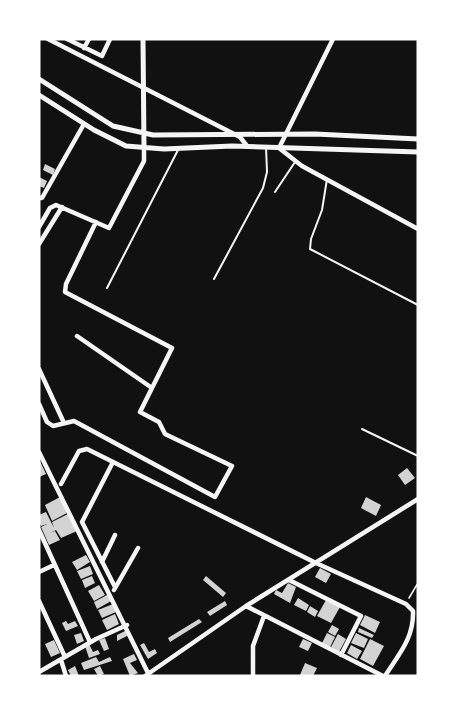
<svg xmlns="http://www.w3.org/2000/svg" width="457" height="715" viewBox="0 0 457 715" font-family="Signika,sans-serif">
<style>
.building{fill:#d3d3d3}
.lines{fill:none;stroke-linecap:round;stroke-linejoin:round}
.path{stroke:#f5f5f5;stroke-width:1.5}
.service{stroke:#f5f5f5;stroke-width:2}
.minor{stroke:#f5f5f5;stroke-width:4.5}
.tertiary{stroke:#f5f5f5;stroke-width:5}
</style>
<rect width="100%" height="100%" fill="#111"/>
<path class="building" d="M45,164L55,169L53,175L43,170Z
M39,177L47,181L44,188L39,186Z
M39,459L46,474L39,477Z
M407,468L415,478L405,485L398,475Z
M60,497L67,513L52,521L45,505Z
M366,497L381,505L376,516L361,508Z
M46,512L54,528L52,522L68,514L77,531L61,538L56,530L50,533L55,531L60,540L49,545L41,527L47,524L41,526L39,522V515Z
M86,555L90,562L77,570L72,562Z
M90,566L93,574L81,579L77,571Z
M320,568L331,574L326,583L315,577Z
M92,576L95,583L85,588L82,580Z
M206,576L226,593L223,597L203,580Z
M288,583L296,587L290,603L274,594L276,590L282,593Z
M99,585L105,595L94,601L88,591Z
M109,594L113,600L97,609L94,602Z
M298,598L309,605L306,611L294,605Z
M326,600L340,607L331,623L317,616Z
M225,601L227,605L210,616L207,612Z
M113,604L116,612L102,618L98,610Z
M310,606L318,611L315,617L307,612Z
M115,614L119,624L107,630L102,620Z
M365,615L380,622L375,633L360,625Z
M199,619L202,622L170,642L168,638Z
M66,621L68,624L75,621L78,626L66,631L62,623Z
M332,625L339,629L335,636L328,632Z
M359,628L374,635L372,638L358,632Z
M127,630L129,635L117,641V635Z
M81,633L84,641L77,644L74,635Z
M327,633L335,637L330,647L322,643Z
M356,633L368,639L364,648L351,643Z
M338,634L346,639L339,652L331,647Z
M105,638L109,649L104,651L99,640Z
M303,639L312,643L308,651L299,647Z
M370,639L384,646L373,666L360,659Z
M54,640L60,653L51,657L45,644Z
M144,643L149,652L155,649L157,653L148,659L140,645Z
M89,644L93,652L98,650L100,654L89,658L85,646Z
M351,645L362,651L357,659L347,653Z
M134,654L137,660L130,663L138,673L130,676L123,659Z
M96,657L99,662L110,657L112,661L84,670L81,663Z
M305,663L317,668L313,676L300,675Z
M75,666L79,676H71L68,670Z
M100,666L104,674L98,676L94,669Z"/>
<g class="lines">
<path class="path" d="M409,598L418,583"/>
<path class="service" d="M327,179L322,210L311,239L310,249L418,305
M275,192L295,162
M214,279L263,188L267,172L266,147
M107,288L178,150
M362,429L418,456"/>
<path class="minor" d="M48,39L240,137L247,146
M67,39L102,56L110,39
M333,39L279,148L302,166L418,229
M84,48L89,39
M39,198H42L84,124
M39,227L50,208L56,205L109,228L144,161V148
M39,244L62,207
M77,336L152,388
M39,369L64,423
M39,404L47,422L53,426L74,421L215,497L232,466L165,434L159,422L140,412L172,348L65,292L66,284L96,222
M39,452L148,673
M113,462L82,522L115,587
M61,484L79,451L87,449L316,563L406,604L413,611C414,638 399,654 385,676
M39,530L90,642
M102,562L115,535
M39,572L54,565
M289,580L361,616L341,655
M114,590L138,548
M39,601L65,657
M246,606L383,676
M61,660L66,676
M39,672L96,639L127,625
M145,676L246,606L418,499
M253,676V646L264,616"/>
<path class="tertiary" d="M143,39L144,148
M39,79L113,126L153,135L315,134L418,139
M39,95L94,130L126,146L164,149L232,146L418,152"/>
</g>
<rect width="457" height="715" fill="none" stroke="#ffffff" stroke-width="81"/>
</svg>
